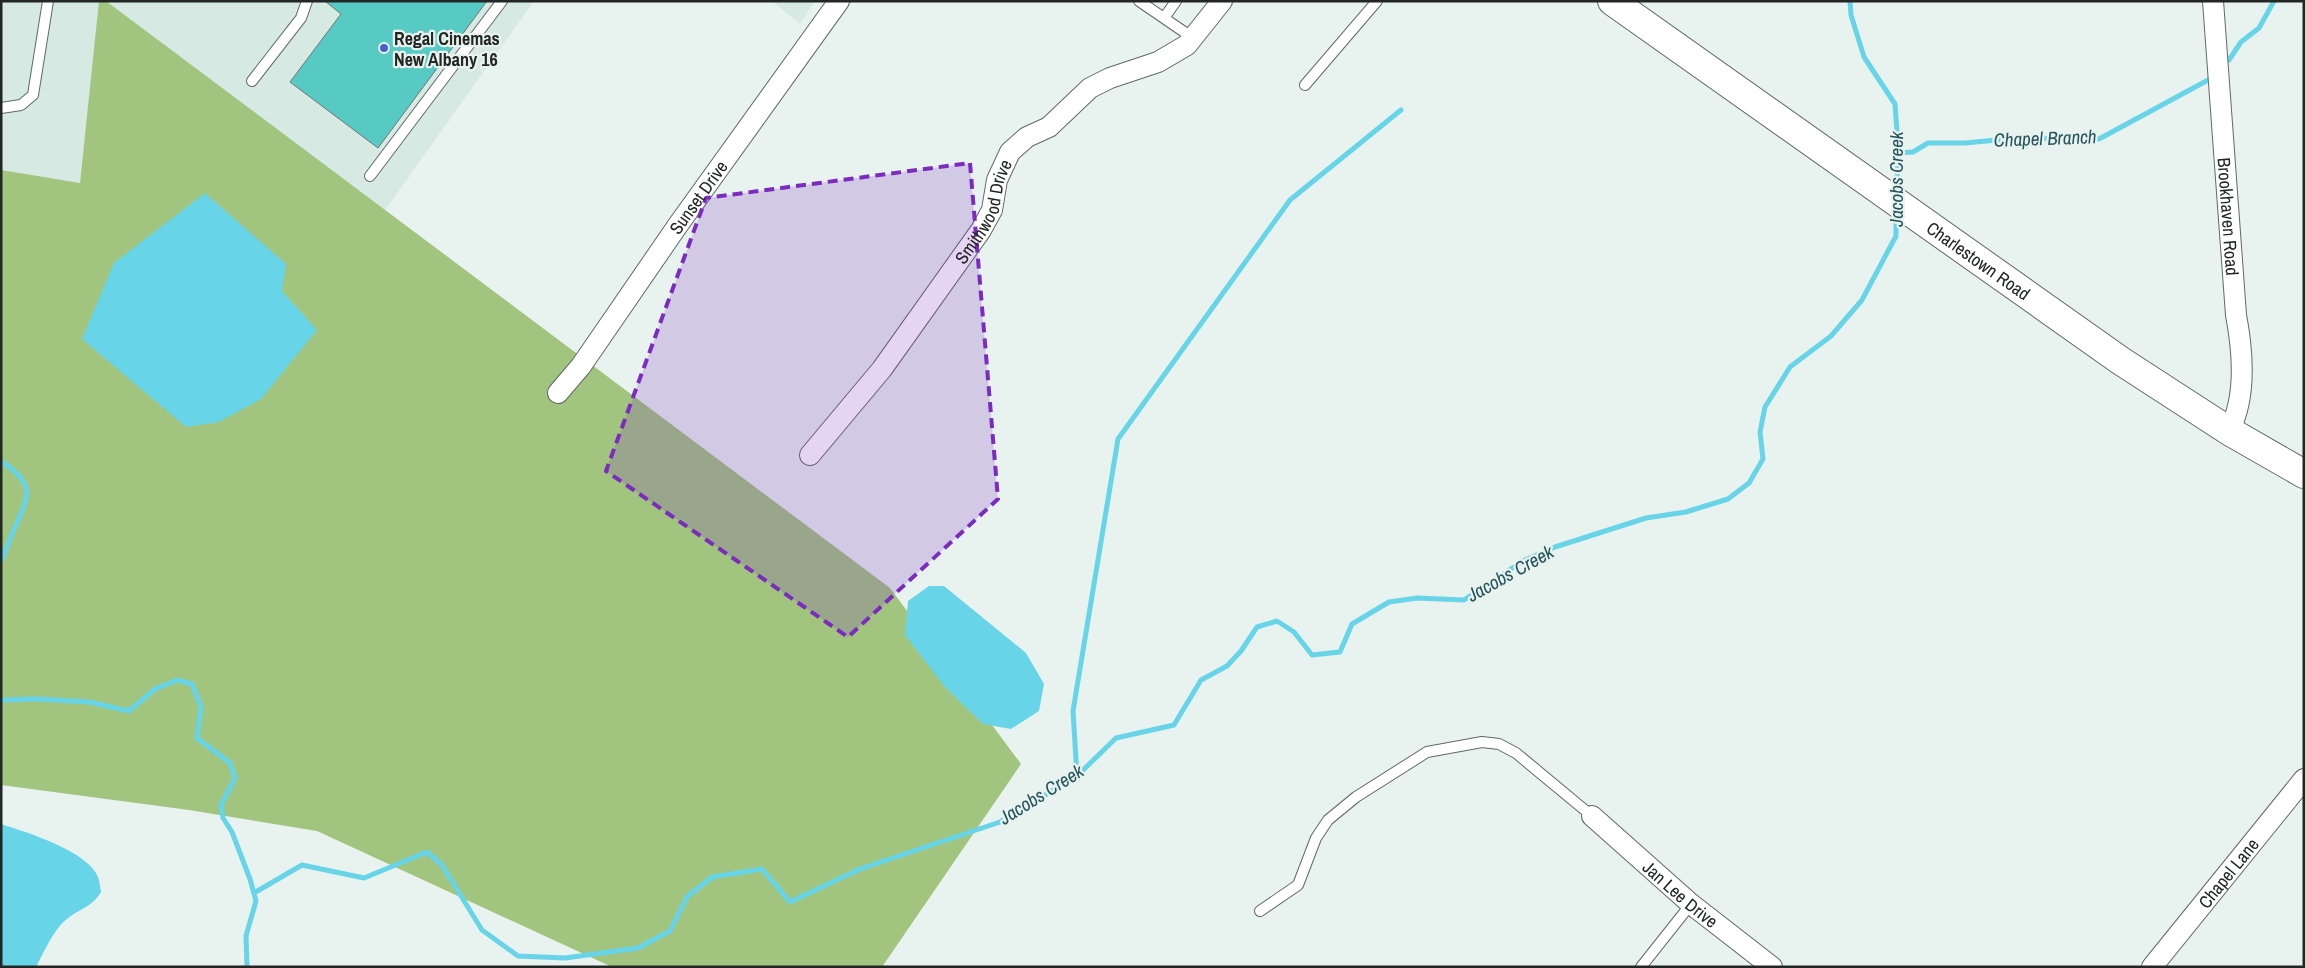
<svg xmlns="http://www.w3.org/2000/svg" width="2305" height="968" viewBox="0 0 2305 968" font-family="'Archivo Narrow',sans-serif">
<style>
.built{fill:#d6e9e2}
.forest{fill:#a1c57f}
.water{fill:#67d4e8}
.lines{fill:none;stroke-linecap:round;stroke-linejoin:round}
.stream{stroke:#67d4e8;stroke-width:5}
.building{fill:#58cac4;stroke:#6d7776}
.service-casing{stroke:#606966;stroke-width:12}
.minor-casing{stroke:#606966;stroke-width:22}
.primary-casing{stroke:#606966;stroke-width:30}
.service{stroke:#fff;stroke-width:10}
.minor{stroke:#fff;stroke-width:20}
.primary{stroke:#fff;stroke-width:28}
.marked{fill:#7b2cbf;fill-opacity:0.2;stroke:#7b2cbf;stroke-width:4;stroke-dasharray:10 6;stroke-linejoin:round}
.poi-dot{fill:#485dd1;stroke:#e8f2ee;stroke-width:2}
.labels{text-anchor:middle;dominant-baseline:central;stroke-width:4.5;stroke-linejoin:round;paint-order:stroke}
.poi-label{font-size:18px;font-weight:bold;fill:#222625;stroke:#e8f2ee;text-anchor:start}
.street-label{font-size:18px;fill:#222625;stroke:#e8f2ee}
.water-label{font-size:19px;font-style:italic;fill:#24545c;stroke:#e8f2ee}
</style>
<rect width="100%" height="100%" fill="#e8f2ee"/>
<path class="built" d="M1,1H100L80,184L1,170Z
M106,1H534L385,210Z
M772,1H815L800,24Z"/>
<path class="forest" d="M99,1H106L890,588L1021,764L882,967H612L317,831L189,810L1,785V170L80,183Z"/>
<path class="water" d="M205,193L286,264L282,291L317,330L261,399L219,422L186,427L82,339L114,263Z
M929,586H944L1026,653L1044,684L1039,711L1011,729L983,724L945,687L905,635L908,601Z
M1,824C26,832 88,851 98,877C100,882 100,888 101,892C93,906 80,909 68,918C53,930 45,950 36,967H1Z"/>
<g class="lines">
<path class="stream" d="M1850,1L1851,15L1864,57L1895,104L1898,147L1897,192
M2229,60L2241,42L2259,28L2274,1
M1897,153L1913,152L1928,143H1965L2018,138L2099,139L2210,79
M1,464L4,463C34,485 30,494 16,525C10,537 7,549 1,561
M1,700L38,699L89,702L129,711L155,689L177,680L192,684L201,707L197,738L230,763L235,778L221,805L223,818L232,832L250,879L256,901L246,936L247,967
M1077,776L1073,711L1118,439L1290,200L1401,110
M254,893L302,865L364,878L427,852L442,865L482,930L518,956L565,958L638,948L670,931L687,897L712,877L762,869L790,902L860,869L1000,822L1077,776L1116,738L1174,725L1201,680L1227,666L1241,651L1257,627L1277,621L1294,632L1312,655L1340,652L1352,624L1389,602L1417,598L1464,600L1523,561L1555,547L1646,518L1686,512L1728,499L1749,483L1763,459L1760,432L1765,407L1790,367L1831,336L1862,300L1896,236V213"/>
</g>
<path class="building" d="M325,1H487L378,148L290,82L341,14Z"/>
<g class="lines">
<defs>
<path id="service" d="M1139,1L1193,38
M1164,18L1176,1
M252,81L301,18L307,1
M1305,85L1377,1
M1,108L21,105L33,95L48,1
M370,176L502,1
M1260,911L1298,885L1316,838L1328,820L1356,797L1427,752L1482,742L1499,744L1516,753L1592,816
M1641,967L1691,904"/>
<g id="minor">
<path id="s1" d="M2213,1L2236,315C2243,352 2247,397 2229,431"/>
<path id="s2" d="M558,393L581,366L678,225L839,1"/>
<path id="s3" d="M810,455L882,369L981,230L992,210L997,180L1010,152L1027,137L1049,127L1090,88L1110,78L1158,62L1187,45L1222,1"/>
<path id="s4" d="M1592,816L1691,904L1772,967"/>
<path id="s5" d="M2152,967L2304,779"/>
</g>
<g id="primary">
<path id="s6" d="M1612,1L2121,361L2229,431L2304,474"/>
</g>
</defs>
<use href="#service" class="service-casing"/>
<use href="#minor" class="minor-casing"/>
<use href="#primary" class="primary-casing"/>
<use href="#service" class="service"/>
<use href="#minor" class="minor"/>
<use href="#primary" class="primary"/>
</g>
<path class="marked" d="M970,163L998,499L848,637L606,471L706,198Z"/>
<circle class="poi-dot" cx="384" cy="48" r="5"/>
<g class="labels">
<g class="poi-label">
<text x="394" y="38">Regal Cinemas<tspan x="394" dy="21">New Albany 16</tspan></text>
</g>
<g class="street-label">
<text stroke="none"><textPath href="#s2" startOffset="241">Sunset Drive</textPath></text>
<text stroke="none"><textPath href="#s3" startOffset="301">Smithwood Drive</textPath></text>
<text stroke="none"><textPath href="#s1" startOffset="216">Brookhaven Road</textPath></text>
<text stroke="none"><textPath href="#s6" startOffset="449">Charlestown Road</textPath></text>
<text stroke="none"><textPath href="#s5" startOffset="121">Chapel Lane</textPath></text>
<text stroke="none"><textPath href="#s4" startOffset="118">Jan Lee Drive</textPath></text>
</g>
<g class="water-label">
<text transform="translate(2045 138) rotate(-2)">Chapel Branch</text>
<text transform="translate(1896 179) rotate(-90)">Jacobs Creek</text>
<text transform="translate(1510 573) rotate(-29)">Jacobs Creek</text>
<text transform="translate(1041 794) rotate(-32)">Jacobs Creek</text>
</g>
</g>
<rect width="2305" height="968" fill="none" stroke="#222625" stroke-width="5"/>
</svg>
